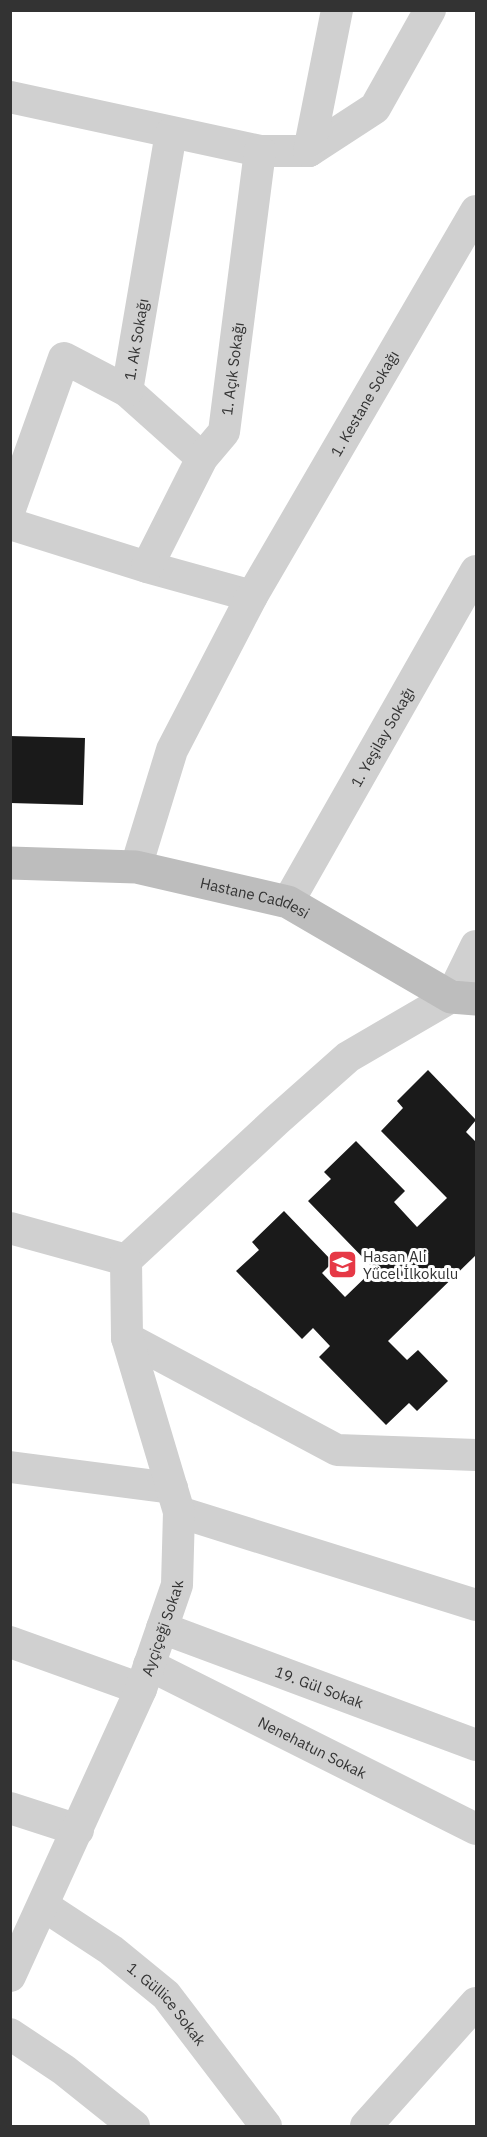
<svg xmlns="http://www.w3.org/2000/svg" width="487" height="2137" viewBox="0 0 487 2137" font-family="'IBM Plex Sans',sans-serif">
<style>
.building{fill:#1a1a1a}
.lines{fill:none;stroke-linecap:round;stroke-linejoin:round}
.street{stroke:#d0d0d0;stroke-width:32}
.secondary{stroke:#bdbdbd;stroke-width:33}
.labels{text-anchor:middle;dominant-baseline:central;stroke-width:6;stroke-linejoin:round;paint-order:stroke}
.street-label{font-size:15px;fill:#333;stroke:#fff}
.poi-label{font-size:15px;fill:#333;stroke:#fff;text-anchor:start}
</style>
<rect width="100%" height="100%" fill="#fff"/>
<path class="building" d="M10,736L85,738L83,805L10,803Z
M428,1070L476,1120L466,1132L476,1142V1255L388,1341L407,1360L418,1350L448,1381L417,1411L409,1403L386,1425L319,1357L330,1346L313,1328L302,1339L236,1271L259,1250L252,1242L284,1211L333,1262L322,1273L345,1297L374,1269L308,1201L331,1179L324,1172L356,1141L405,1191L394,1202L417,1227L447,1198L381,1131L403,1108L397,1101Z"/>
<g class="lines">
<g class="street">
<path d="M10,97L260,151H309"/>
<path d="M309,151L375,108L430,10"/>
<path d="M309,151L337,10"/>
<path d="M127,391L202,458"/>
<path id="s1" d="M10,509L64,358L127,391L171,133"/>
<path d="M10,524L147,567L252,596"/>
<path id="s2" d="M147,567L202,458L224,432L260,151"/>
<path id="s3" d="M136,867L172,750L252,596L476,211"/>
<path id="s4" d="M288,902L476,571"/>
<path d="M10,1228L126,1260"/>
<path d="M126,1260L277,1120L348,1057L451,997L476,946"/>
<path d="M127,1338L337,1450L476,1455"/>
<path d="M10,1467L172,1488"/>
<path d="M179,1512L476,1605"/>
<path id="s5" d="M162,1628L476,1745"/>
<path d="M10,1642L141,1689"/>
<path id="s6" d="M149,1665L476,1829"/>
<path d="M10,1808L78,1830"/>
<path id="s7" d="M44,1906L111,1950L166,1995L266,2126"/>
<path id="s8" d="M10,1976L141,1689L177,1585L179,1512L127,1338L126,1260"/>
<path d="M10,2034L64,2070L134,2126"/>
<path d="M366,2126L476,2003"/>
</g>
<path class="secondary" id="s9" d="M10,863L136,867L288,902L451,997L476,999"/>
</g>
<defs>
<symbol id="school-square" viewBox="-11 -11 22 22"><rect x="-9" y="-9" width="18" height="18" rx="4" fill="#e63946" stroke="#fff"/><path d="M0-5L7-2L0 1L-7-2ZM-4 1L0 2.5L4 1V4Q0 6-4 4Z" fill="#fff"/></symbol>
</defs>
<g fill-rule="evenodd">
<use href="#school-square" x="326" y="1248" width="33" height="33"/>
</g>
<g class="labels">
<g class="street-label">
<text stroke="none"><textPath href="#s1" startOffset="284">1. Ak Sokağı</textPath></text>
<text stroke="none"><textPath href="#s2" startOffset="220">1. Açık Sokağı</textPath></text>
<text stroke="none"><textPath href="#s3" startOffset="519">1. Kestane Sokağı</textPath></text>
<text stroke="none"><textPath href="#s4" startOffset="190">1. Yeşilay Sokağı</textPath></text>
<text stroke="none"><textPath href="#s9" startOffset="249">Hastane Caddesi</textPath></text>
<text stroke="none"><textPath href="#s8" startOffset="380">Ayçiçeği Sokak</textPath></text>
<text stroke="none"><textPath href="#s5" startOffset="168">19. Gül Sokak</textPath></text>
<text stroke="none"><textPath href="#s6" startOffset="183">Nenehatun Sokak</textPath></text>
<text stroke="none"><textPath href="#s7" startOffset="158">1. Güllice Sokak</textPath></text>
</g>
<g class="poi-label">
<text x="363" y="1256">Hasan Ali<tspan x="363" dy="17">Yücel İlkokulu</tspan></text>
</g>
</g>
<rect width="487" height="2137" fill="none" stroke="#333333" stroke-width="24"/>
</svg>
